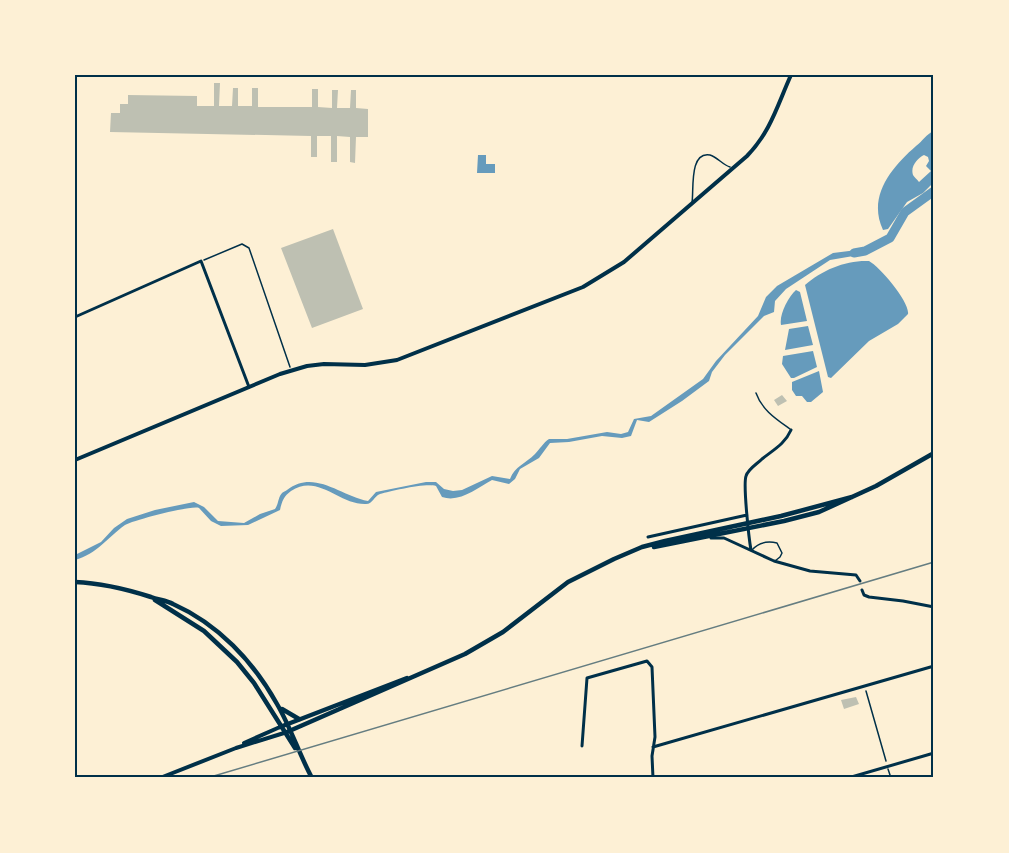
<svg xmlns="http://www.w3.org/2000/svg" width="1009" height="853" viewBox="0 0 1009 853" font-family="'IBM Plex Sans',sans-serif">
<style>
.water{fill:#669bbc;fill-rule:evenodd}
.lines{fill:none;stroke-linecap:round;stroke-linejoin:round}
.river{stroke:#669bbc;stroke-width:9}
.building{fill:#bec0b2}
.path{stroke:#003049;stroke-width:1.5}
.service{stroke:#003049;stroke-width:1.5}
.minor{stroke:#003049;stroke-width:3}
.tertiary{stroke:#003049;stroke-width:4}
.secondary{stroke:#003049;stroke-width:4.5}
.primary{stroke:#003049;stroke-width:4.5}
.rail{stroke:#657d81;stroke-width:1.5}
.neatline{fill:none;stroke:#003049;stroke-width:2}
</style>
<rect width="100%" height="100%" fill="#fdf0d5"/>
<path class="water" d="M934,131V182L923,193L907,202L888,229L883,230C867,196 892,167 916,146C923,141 926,134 934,131ZM924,155L928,157L929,161L926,166L931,171L919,182C917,179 914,177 913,175C910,166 918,158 924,155Z
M478,155H486V164H495V173H477Z
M865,249V254L830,260L786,289L775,301L774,312L764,316L725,355L712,372L709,381L682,401L649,422L637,420L631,436L622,438L602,436L569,442L550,443L539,458L520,469L515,479L509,484L492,480C477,488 460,503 442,497L436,486C424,483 392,491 380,494C374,496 373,504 366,504C339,505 318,473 291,491C284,496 282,501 280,510L248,525L221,526L211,521L199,508C191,505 134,520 125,525C108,537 97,554 75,560V555L101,542L114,528L127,519L155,510L194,502L204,507L218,521L244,523L260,514L275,509C278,505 278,500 280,496C282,492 284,492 287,490C314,469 339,495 368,501L376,492L426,482H436L444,489L453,491L462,490L492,476L510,479C515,466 525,464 535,454C540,449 543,443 549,439H567L607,432L621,434L628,432L634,419L651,416L703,379L716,361L758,316L766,297L777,286L833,253Z
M869,261C880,267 910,302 908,314L898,324L869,341L831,378L828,377L805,285C822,270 846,260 869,261Z
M796,290L800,292L807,321L781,325C779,315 788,297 796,290Z
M808,326L813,345L785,350L789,329Z
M813,351L817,367L794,378H791L782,364L783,356Z
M819,371L823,392L811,402H807L802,396H796L792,390V382Z"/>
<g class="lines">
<path class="river" d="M854,253L865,251L890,238L905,212L934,191"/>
</g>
<path class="building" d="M214,83H220L219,106H232L233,88H238V106H252V88H258V107H312V89H318V107L332,108V90H338L337,108H350L351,90H356V108L368,109V137H356L355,163L350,162V137L337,136V162H331V136H317V157H311V136L110,132L111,113H120V104H128V95L197,96V106H214Z
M333,229L363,309L312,328L281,248Z
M782,395L787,401L778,406L774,400Z
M856,697L859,704L844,709L841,700Z"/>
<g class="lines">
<path class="path" d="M204,260L242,244L249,248L290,367
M866,691L886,761
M888,769L891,778"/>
<path class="service" d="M692,203C694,190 689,151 710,155C717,157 723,165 730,167
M756,393C762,410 776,419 790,429
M752,550C759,542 768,541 777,543L782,553L780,557L775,561"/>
<path class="minor" d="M75,317L201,261L249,387
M648,537L747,515
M711,538H724L774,561L810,571L856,575L860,581
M751,550C749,539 743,485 746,476C748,469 757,464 762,459C773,450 785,444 791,430
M862,590L864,595L869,597L903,601L934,607
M582,746L587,678L647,661L652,667L655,737L652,756L653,778
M653,747L934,666
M848,778L934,753"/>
<path class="tertiary" d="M75,460L280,374L307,366L324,364L365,365L397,360L583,287L624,262L747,156C771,131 777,106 791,75
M244,743L280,727
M160,778L236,748L284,733"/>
<path class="secondary" d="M654,547L784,521L819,512L876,486L934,453
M280,727L407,678
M287,732L465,654L503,632L568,582L614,559L642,547L665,541L781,516L852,497"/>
<path class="primary" d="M75,582C102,583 126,589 151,597C158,600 166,600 173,604C218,624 253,661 277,704C291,728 299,754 312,778
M155,600L204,631L237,662L254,683L295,748
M282,709L299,719"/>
<path class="rail" d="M207,778L934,562"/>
</g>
<rect width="1009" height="853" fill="none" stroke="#fdf0d5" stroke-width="153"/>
<rect x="76" y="76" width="856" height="700" class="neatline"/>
</svg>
